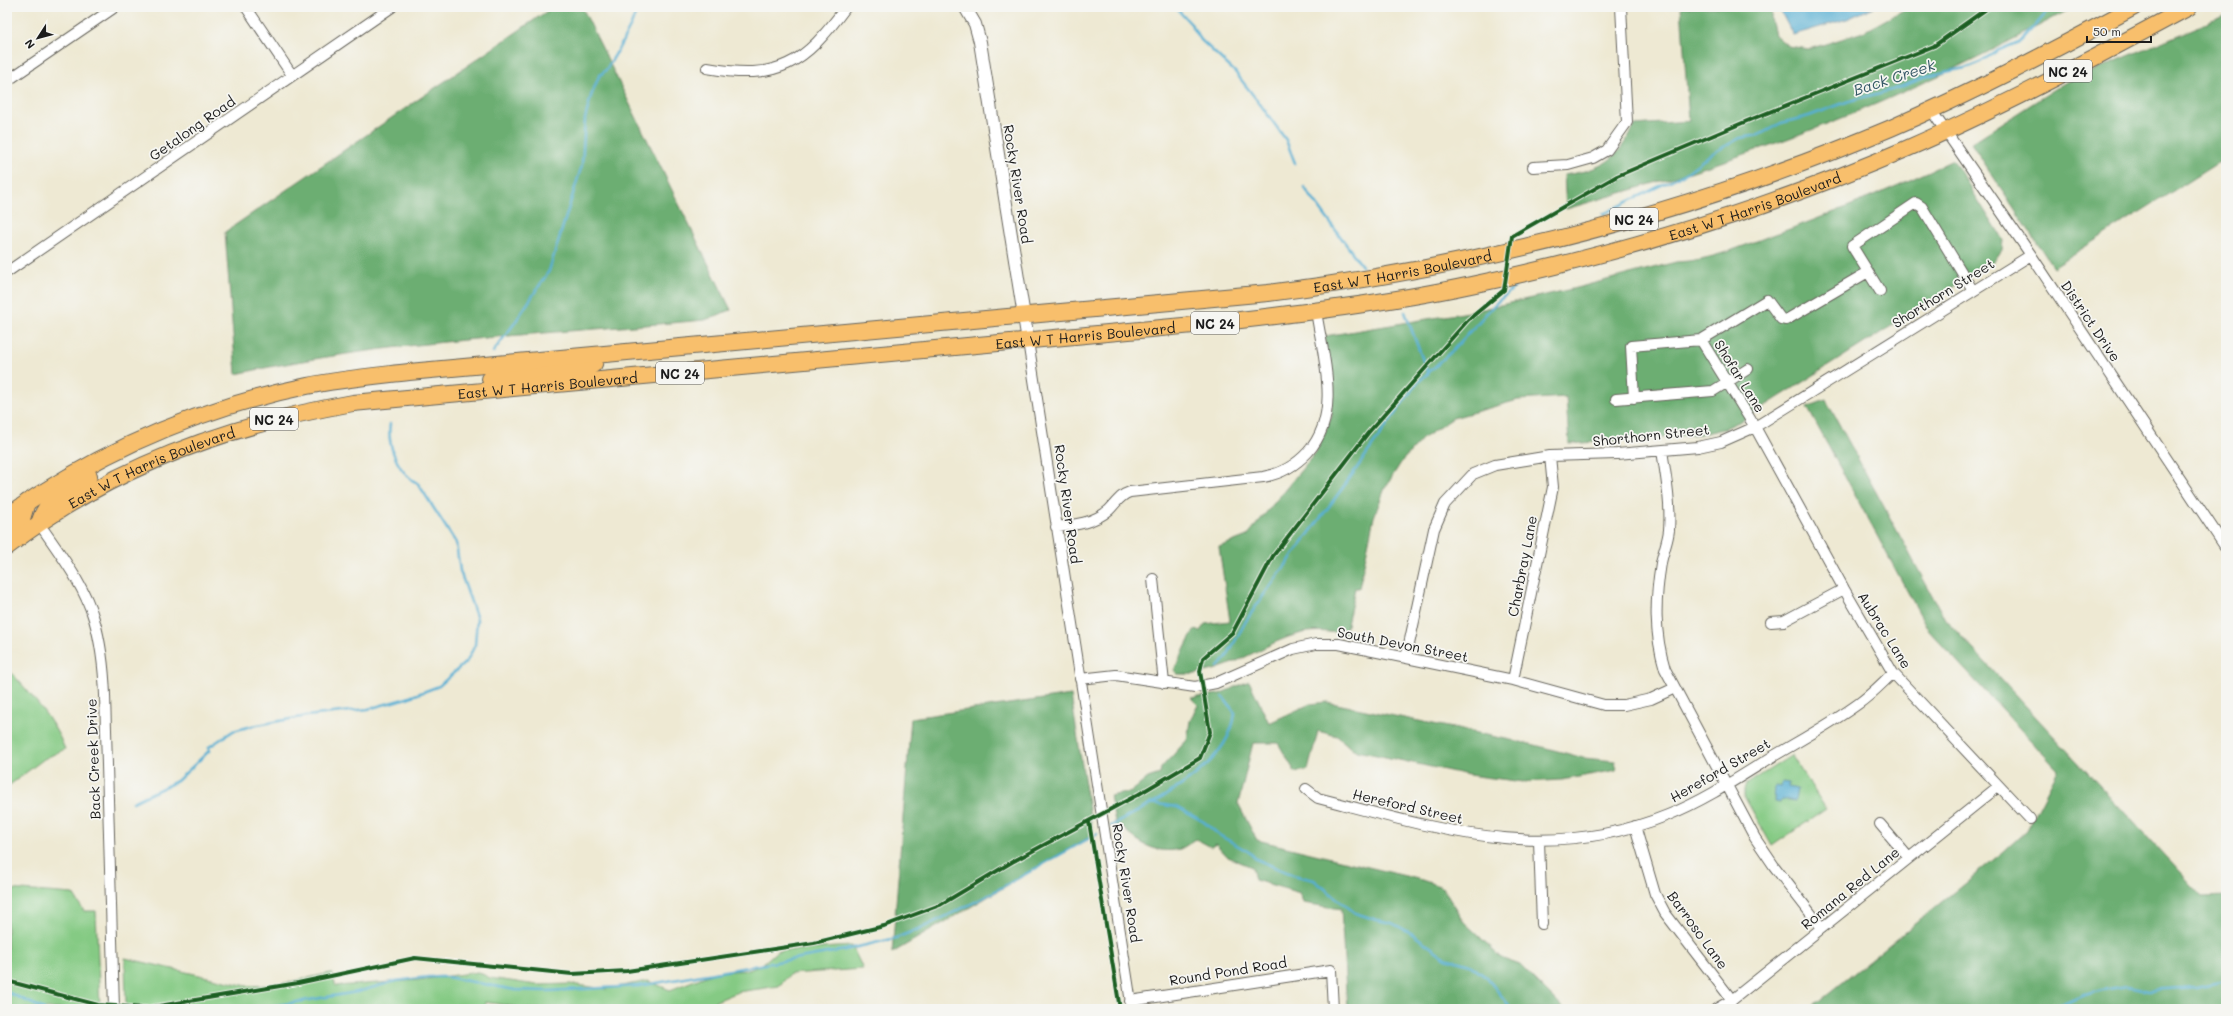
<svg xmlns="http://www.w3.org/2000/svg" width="2233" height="1016" viewBox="0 0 2233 1016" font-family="Mali,sans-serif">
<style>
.green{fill:#85ca84;stroke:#507350}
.forest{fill:#6cae72;stroke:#446547}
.water{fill:#56afd3;stroke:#396678}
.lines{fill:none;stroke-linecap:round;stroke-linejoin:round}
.stream{stroke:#56afd3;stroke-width:2.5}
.minor-casing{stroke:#66645c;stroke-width:12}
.tertiary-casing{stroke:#66645c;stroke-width:14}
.primary-casing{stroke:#66645c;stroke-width:18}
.minor{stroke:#fff;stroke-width:10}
.tertiary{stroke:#fff;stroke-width:12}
.primary{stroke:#f8bf6c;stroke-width:16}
.cycleway-casing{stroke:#f6f6f2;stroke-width:6}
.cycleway{stroke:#1b5e20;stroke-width:4}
.labels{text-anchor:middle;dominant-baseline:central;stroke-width:3.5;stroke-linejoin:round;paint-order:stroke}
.shield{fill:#f6f6f2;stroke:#5d5d5c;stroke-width:1}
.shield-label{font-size:13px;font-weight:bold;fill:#1c1c1c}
.street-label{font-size:14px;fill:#1c1c1c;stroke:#f6f6f2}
.water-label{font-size:15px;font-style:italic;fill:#335765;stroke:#f6f6f2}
</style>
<rect width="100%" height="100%" fill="#f6f6f2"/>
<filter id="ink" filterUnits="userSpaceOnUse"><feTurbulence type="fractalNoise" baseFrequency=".025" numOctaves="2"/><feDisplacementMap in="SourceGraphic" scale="8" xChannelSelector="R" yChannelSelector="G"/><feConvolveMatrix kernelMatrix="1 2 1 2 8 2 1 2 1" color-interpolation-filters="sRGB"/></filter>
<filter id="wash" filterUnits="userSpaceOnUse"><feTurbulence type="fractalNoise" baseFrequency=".012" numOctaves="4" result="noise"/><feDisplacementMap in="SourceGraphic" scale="16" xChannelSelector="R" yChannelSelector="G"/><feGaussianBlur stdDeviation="0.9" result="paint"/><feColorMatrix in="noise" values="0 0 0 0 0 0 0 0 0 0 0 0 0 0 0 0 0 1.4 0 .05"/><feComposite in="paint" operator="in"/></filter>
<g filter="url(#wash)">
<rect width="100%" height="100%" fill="#eee9d3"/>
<path class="green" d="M7,668C29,692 53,718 65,749L44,759L7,787Z
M1792,755L1826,809L1772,846L1744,796V789L1747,784Z
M7,889L73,894L84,911H96L100,1009H7Z
M852,946L863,969L790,974L779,986L738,992L697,1009H529L485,1002V1009H126L125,958L247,986L276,985L331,973L336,986L419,980L478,972L490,978L537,985L570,984L606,989L648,981L670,990L716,972L749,970L761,965L777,951Z"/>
<path class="forest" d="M553,7H582L731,310L705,320C549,334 390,340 236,374L225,232Z
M1681,7H1772L1771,19L1775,35L1788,46L1809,49L1861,33L1909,7H2074C1989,53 1902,96 1811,130C1731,161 1649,185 1566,209L1564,175C1604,169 1616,161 1635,125L1689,121Z
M2226,15V170L2219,162L2053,267L1971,143L2066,82Z
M1953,160L2003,240L2002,250L1994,261L1743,420L1723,429L1702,434L1569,444L1566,397L1518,400L1453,418L1423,438L1402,461L1385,488L1374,517L1359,588H1355L1345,634C1331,632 1316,630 1302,633C1267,641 1237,667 1201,673C1194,675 1185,674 1177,674L1174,670L1194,630L1200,631L1205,624L1230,621L1219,547L1247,536L1316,452L1332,416L1325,336L1469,312L1572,289L1676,262C1708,261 1738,248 1767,237C1831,215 1892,189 1953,160Z
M1826,400L1945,619L2203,897L2226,896V1009H1810L2003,852L2027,830L2058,770L1929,631L1807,407Z
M1249,681L1269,723L1310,704L1327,702L1535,745L1584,758L1615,761L1617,770L1562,780L1524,782L1468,775L1353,750L1337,736L1318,731L1308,770L1295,772L1278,743H1253L1238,804L1257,840L1422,880L1442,887L1464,922L1503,959L1520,965L1564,1009H1347L1341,909L1303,903L1300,893L1255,880L1252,867L1228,857L1216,844L1211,847L1196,839C1191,842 1185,847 1180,849C1155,855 1137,842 1121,826L1116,827L1110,796L1131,792L1148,778L1160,774L1161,768L1187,740L1190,721L1198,705L1191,698L1219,694Z
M1071,695L1093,835L892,953L911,718Z"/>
<path class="water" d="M1783,7H1874L1847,19L1793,35L1781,12Z
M1782,782L1789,783L1788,787L1797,789L1795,801L1781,799L1780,803L1774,802L1775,785L1781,786Z"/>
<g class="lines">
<path class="stream" d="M1175,7L1191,24L1201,40L1235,72L1260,104L1286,140L1295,163
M1304,187L1362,266
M1603,214L1686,173L1711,154L1740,138L1759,135L1781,123L1809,116L1849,101L1895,89L1931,75L1965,68L1980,62L1997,51L2021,41L2052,7
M1405,312L1428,374
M493,352L514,324L549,271L582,165L585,119L591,96L599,76L606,70L618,50L631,25L638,7
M1218,667L1226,658L1246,621L1263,596L1347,482L1416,384L1452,351L1495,304L1515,287
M133,802L177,781L209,751V747L233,731L252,726L307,716L368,709L407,698L439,686L467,661L475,645L477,619L460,571L456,543L419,485C416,481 414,482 411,479C396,467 387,443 390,424
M1151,803L1177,807L1204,822L1219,835L1249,852L1256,859L1293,875L1314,880L1355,913L1377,920L1392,923L1411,933L1446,958L1470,965L1487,978L1512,1009
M1111,826C1153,802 1229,769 1235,713L1223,697
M7,992L44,1009
M255,1009L357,992L396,981L428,977H447L515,990L547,991L639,986L845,950L896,938L926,926L983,898L1097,834
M2042,1009L2069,1002L2085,995L2102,990L2127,986L2148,990L2196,987L2226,981"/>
</g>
</g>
<g filter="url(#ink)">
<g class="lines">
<defs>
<path id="minor" d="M246,7L292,75
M707,68C779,81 804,64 846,7
M7,81L115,7
M1931,110L2031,255L2226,548
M1533,167L1568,165L1593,158L1607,150L1627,122L1621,7
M7,272L392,7
M1880,291L1852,246L1916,203L1922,207L1973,291
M1701,340L1755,427L1844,589L1893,673L2030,819
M1028,341L1132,1009
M1634,398L1631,346L1701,340L1767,300L1781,319L1786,320L1868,272
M1616,399L1713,391L1748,369
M1662,451C1666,476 1671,504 1669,530C1668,541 1663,552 1661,563C1655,600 1654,633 1665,669L1755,838L1774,866L1822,928
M39,523C59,553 84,584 94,619C101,643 104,670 105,695L114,1009
M1056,527C1075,525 1094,523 1109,510C1116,503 1120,495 1130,492L1263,477C1281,474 1295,466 1308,452C1342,414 1323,357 1316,311
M1153,579L1164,683
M1771,622L1784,621L1844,589
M1406,658L1434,529L1445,504L1473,474L1495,465L1550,456L1617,454L1698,447L1721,442L1755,427L2031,255
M1080,679L1116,675L1195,687L1216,683L1293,649L1316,644H1339L1513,680L1604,705H1624L1651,699L1675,688
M1513,680L1553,487L1550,456
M1306,789L1318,798C1438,829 1546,865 1668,815C1703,801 1735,780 1767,760C1797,742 1829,725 1858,704C1871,695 1882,683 1893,673
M1880,824L1909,858
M1635,826L1655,894L1665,913L1732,1000
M1539,841L1542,924
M1130,1001L1331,970L1333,1009
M1716,1009L1732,1000L1999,786"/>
<path id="tertiary" d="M965,7L975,24L980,42L1028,341"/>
<g id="primary">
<path d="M490,379L587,368L594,364L596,355"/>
<path id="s1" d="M7,516C98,452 199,408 307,386C341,379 375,376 409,372L1268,293C1482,266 1692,212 1891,128C1974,92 2054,50 2134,7"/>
<path d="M39,523C47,497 68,489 89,476"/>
<path d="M7,532L22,519L27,502"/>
<path id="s2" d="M7,547C108,468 228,425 353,403L1215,323C1301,313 1387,303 1471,285C1620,254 1767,209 1906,149C2003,107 2096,57 2189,7"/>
</g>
</defs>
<use href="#minor" class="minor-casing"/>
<use href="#tertiary" class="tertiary-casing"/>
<use href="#primary" class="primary-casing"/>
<use href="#minor" class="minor"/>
<use href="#tertiary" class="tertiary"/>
<use href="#primary" class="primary"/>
<defs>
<path id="cycleway" d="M1089,822L1120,1009
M7,981L98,1005L147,1008L298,983L415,958L572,974L627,971L814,943L884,926L940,905L1012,862L1139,794L1200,758L1210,732L1200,671L1203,658L1233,632L1273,556L1368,433L1468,320L1504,290L1512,236L1617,176L1747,121L1934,46L1989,7"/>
</defs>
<use href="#cycleway" class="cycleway-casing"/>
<use href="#cycleway" class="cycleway"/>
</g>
</g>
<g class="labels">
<g class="shield">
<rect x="2044" y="60" width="48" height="22" rx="3"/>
<rect x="1610" y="208" width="48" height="22" rx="3"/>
<rect x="1191" y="312" width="48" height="22" rx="3"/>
<rect x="656" y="362" width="48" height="22" rx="3"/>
<rect x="250" y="408" width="48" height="22" rx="3"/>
</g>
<g class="shield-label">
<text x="2068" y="71">NC 24</text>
<text x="1634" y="219">NC 24</text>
<text x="1215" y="323">NC 24</text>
<text x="680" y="373">NC 24</text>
<text x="274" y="419">NC 24</text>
</g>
<g class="street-label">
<text transform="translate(192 128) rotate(-35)">Getalong Road</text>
<text transform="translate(1018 184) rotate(81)">Rocky River Road</text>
<text stroke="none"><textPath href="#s2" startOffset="1798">East W T Harris Boulevard</textPath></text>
<text stroke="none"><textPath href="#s1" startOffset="1431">East W T Harris Boulevard</textPath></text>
<text transform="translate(1943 293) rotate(-32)">Shorthorn Street</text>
<text transform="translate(2091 321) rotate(56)">District Drive</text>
<text stroke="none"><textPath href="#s2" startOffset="1114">East W T Harris Boulevard</textPath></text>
<text transform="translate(1740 376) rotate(58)">Shofar Lane</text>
<text stroke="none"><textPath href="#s2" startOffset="574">East W T Harris Boulevard</textPath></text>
<text transform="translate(1651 435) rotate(-6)">Shorthorn Street</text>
<text stroke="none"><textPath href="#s2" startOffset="166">East W T Harris Boulevard</textPath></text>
<text transform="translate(1068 504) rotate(82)">Rocky River Road</text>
<text transform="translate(1522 566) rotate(-79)">Charbray Lane</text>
<text transform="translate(1885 630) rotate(58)">Aubrac Lane</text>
<text transform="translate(1403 644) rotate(11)">South Devon Street</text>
<text transform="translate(93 759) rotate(-92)">Back Creek Drive</text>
<text transform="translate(1720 770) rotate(-30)">Hereford Street</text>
<text transform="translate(1408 806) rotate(13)">Hereford Street</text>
<text transform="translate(1127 883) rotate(81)">Rocky River Road</text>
<text transform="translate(1850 888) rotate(-39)">Romana Red Lane</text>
<text transform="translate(1698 930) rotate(54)">Barroso Lane</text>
<text transform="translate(1228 971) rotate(-9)">Round Pond Road</text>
</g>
<g class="water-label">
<text transform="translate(1894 77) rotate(-18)">Back Creek</text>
</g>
</g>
<rect width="2233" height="1016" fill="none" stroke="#f6f6f2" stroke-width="24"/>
<g transform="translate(38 38) rotate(234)" stroke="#f6f6f2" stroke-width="3" paint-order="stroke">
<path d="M0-3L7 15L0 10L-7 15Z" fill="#1c1c1c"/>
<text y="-6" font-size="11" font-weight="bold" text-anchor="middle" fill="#1c1c1c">N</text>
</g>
<path d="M2087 36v6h64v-6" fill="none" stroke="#1c1c1c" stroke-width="2"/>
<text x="2093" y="36" font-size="12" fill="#1c1c1c" stroke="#f6f6f2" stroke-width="3" paint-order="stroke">50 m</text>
</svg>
